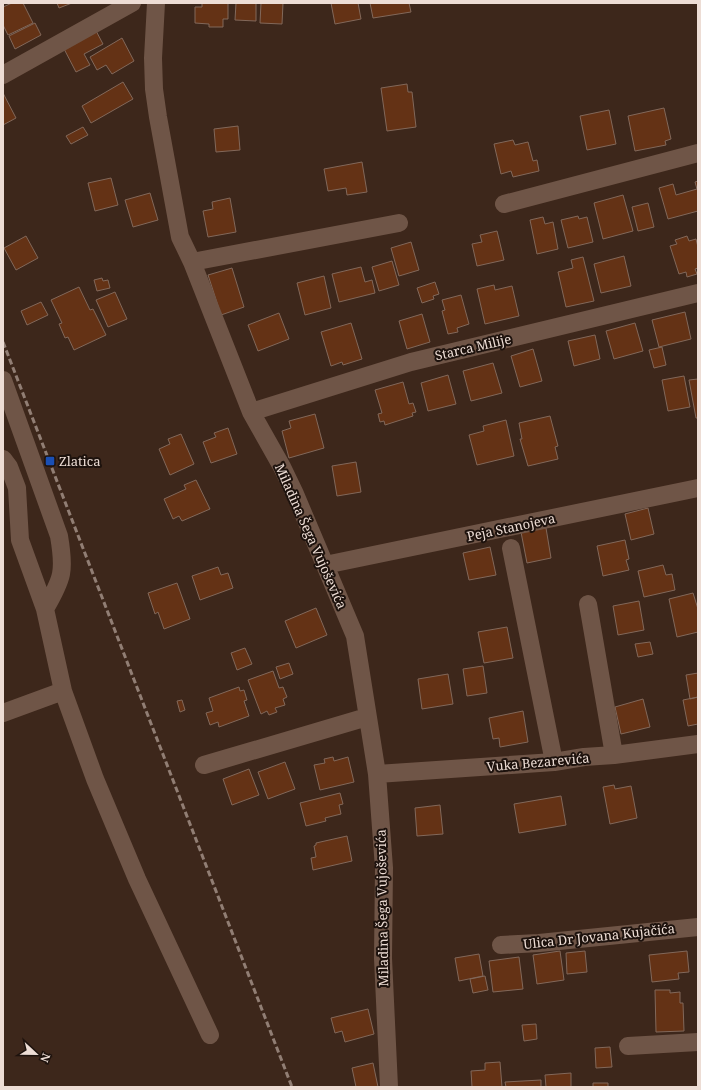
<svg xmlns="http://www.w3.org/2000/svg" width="701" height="1090" viewBox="0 0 701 1090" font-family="'Noto Serif',serif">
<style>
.building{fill:#643215;stroke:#82685a}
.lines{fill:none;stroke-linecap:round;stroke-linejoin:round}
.minor{stroke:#6f5547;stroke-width:18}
.rail{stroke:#917e74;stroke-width:3;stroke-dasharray:6 3;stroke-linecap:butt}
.transit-dot{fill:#1a4fb4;stroke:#1d120d;stroke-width:1.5}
.labels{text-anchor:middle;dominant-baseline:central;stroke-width:4;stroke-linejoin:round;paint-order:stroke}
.street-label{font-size:13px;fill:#edddd5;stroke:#1d120d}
.poi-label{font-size:13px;fill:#edddd5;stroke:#1d120d;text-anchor:start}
</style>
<rect width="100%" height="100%" fill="#3d271b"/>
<path class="building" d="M12,3H23L33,23L8,35L3,25V7Z
M57,3H72L59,8Z
M202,3H228V19H223V27H209V24L195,23V7H202Z
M236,3H256V21L235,20Z
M261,3H283L282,24L260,23Z
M331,3H358L361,19L335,24Z
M370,3H409L411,12L373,18Z
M35,23L41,35L15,49L9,36Z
M94,27L103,44L84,54L90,65L76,72L62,45Z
M122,38L134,61L112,74L106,65L97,70L90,57Z
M123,82L133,99L91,123L82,106Z
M407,84L408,92H412L416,127L387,131L381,88Z
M3,93L16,118L3,125Z
M664,108L671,139L665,141L666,145L635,151L628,116Z
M609,110L616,144L587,150L580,116Z
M238,126L240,150L216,152L214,129Z
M83,127L88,135L71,144L66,136Z
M513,140L515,145L528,142L533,161L537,160L539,171L513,177L511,171L501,174L494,144Z
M362,162L367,192L347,195L346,188L328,191L324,169Z
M111,178L118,205L95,211L88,183Z
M698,181V211L668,219L659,188L673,184L676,195L697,189L695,182Z
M150,193L158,220L133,227L125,200Z
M623,195L633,231L603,239L594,203Z
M230,198L236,232L208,237L203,211L213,209L212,202Z
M648,203L654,227L638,231L632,207Z
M578,216L579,219L587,217L593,242L568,248L561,220Z
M543,217L545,224L553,222L558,249L537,254L530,220Z
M497,231L504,260L477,266L472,244L482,242L480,235Z
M26,236L38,258L16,270L4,248Z
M687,236L689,241L696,239L698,247V268L695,269L697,274L687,277L686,272L679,274L670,246L677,244L675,240Z
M411,242L419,270L399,276L391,248Z
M624,256L631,286L601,293L594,264Z
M583,257L594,301L566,307L558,272L573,268L571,260Z
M392,261L399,285L379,291L372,267Z
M361,267L365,282L372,280L375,293L339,302L332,274Z
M232,268L244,307L221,315L208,275Z
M324,276L331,308L305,315L297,283Z
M102,278L103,281L108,280L110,288L97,291L94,280Z
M435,282L439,294L433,296L434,299L422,303L417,288Z
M494,285L495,290L512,286L519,316L485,324L477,289Z
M79,287L90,310L93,309L106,335L74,350L68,337L65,338L59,324L62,323L51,300Z
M115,292L127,319L108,327L96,300Z
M461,295L469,324L457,328L458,332L448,334L442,311L445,310L442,300Z
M41,302L48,315L27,325L21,311Z
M685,312L691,339L659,347L652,320Z
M279,313L289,339L258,351L248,325Z
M422,314L430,342L407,349L399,321Z
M351,323L362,359L343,365L342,362L331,366L321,332Z
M635,323L643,351L614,359L606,331Z
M595,335L600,359L574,366L568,341Z
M662,347L666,365L654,368L649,350Z
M533,349L542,381L520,387L511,356Z
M493,363L502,393L471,401L463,371Z
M448,375L456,404L428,411L421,383Z
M684,376L690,407L668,411L662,380Z
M698,379V418H696L689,380Z
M403,382L409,404L413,403L416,412L412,413L413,416L385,425L384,421L380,422L378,414L382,413L375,390Z
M315,414L324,448L289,458L282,431L291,428L289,421Z
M550,416L558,446L555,447L558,459L528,466L520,439H522L519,423Z
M506,420L514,456L477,465L469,435L484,431L483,426Z
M228,428L237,454L211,463L203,442L216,437L214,433Z
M181,434L194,464L170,475L159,449L170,444L168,439Z
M356,462L361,492L337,496L332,466Z
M196,480L210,509L182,521L179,516L173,519L164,499L186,489L184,485Z
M648,508L654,534L631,540L625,514Z
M546,528L551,558L527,563L521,532Z
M625,540L629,559L626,560L629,570L603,576L597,546Z
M490,547L496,575L469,580L463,553Z
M663,565L666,575L672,574L675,590L644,597L638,571Z
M218,567L221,575L228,573L233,588L200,600L192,576Z
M177,583L190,619L164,629L158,612L155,614L148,593Z
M693,593L698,609V632L677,637L669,599Z
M639,601L644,630L618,635L613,606Z
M316,608L327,635L296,648L285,621Z
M507,627L513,658L484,663L478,632Z
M650,642L653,654L638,657L635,644Z
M245,648L252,664L237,670L231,653Z
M289,663L293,674L280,679L276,667Z
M483,666L487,693L467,696L463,669Z
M273,671L279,688L283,687L287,697L283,699L285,705L275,708L277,712L269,715L267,711L261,714L248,680Z
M698,673V697L690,699L686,675Z
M448,674L453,704L422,709L418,679Z
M239,687L240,691L244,690L247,700L244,701L249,716L219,727L218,722L210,725L206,713L213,711L209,698Z
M698,697V724L688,726L683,700Z
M643,699L650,727L621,734L615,707Z
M182,700L185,710L180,712L177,701Z
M523,711L528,742L500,747L499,738L493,739L489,718Z
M333,757L334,761L348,757L354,782L320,790L314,765L325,763L324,759Z
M285,762L295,789L268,799L258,772Z
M249,769L259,795L232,805L223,779Z
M614,785L615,789L631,786L637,818L610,824L603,787Z
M340,793L343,804L339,805L341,814L325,818L326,821L306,826L300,803Z
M561,796L566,825L519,833L514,804Z
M440,805L443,834L417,836L415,808Z
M347,836L352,861L313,870L311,858L316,857L314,846L316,845V843Z
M560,951L564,980L537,984L533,955Z
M585,951L587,972L567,974L566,953Z
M687,951L689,972L678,973L679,979L652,982L649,955Z
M479,954L483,976L459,981L455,958Z
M519,957L523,989L493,992L489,961Z
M485,976L488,990L473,993L470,979Z
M655,990H670V993L680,992V1003H683L684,1031L656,1032Z
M368,1009L374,1034L345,1042L342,1031L335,1033L331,1018Z
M536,1024L537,1039L524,1041L522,1025Z
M610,1047L612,1067L596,1068L595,1048Z
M500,1062L502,1087H472L471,1071L485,1070V1063Z
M373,1063L378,1087H356L352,1068Z
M571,1073V1087H546L545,1075Z
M541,1080V1087H506L505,1082Z
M593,1083H608V1087H593Z"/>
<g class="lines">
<path class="minor" d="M156,3L153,58L154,89L158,117L180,237L192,262L251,412L282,467L295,494L355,636L377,774L384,868L383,958L389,1087
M3,75L132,3
M504,204L698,153
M192,262L399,223
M3,380L59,536C65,571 63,578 45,609
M251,412L411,362L698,293
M3,459L9,467L17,488L20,540L45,609L63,691L95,779L137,879L210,1035
M511,548L554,762
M325,565L698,488
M588,604L614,755
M3,713L63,691
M204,765L367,717
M377,774L554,762L584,757L614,755L698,744
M501,945L539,943L698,927
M628,1046L698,1042"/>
<path class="rail" d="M3,342L292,1087"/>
</g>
<rect class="transit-dot" x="45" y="456" width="10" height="10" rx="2"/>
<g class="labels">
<g class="street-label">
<text transform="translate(473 347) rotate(-13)">Starca Milije</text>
<text transform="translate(511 527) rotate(-12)">Peja Stanojeva</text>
<text transform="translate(311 536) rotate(66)">Miladina Šega Vujoševića</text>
<text transform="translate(538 762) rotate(-5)">Vuka Bezarevića</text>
<text transform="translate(382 908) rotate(-91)">Miladina Šega Vujoševića</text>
<text transform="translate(599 936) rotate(-6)">Ulica Dr Jovana Kujačića</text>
</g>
<g class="poi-label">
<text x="59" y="461">Zlatica</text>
</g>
</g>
<rect width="701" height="1090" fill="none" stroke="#edddd5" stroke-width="8"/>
<g transform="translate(36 1054) rotate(112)" stroke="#1d120d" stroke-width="3" paint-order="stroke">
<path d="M0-3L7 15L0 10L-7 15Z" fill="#edddd5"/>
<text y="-6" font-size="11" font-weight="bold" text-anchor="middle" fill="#edddd5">N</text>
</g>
</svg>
